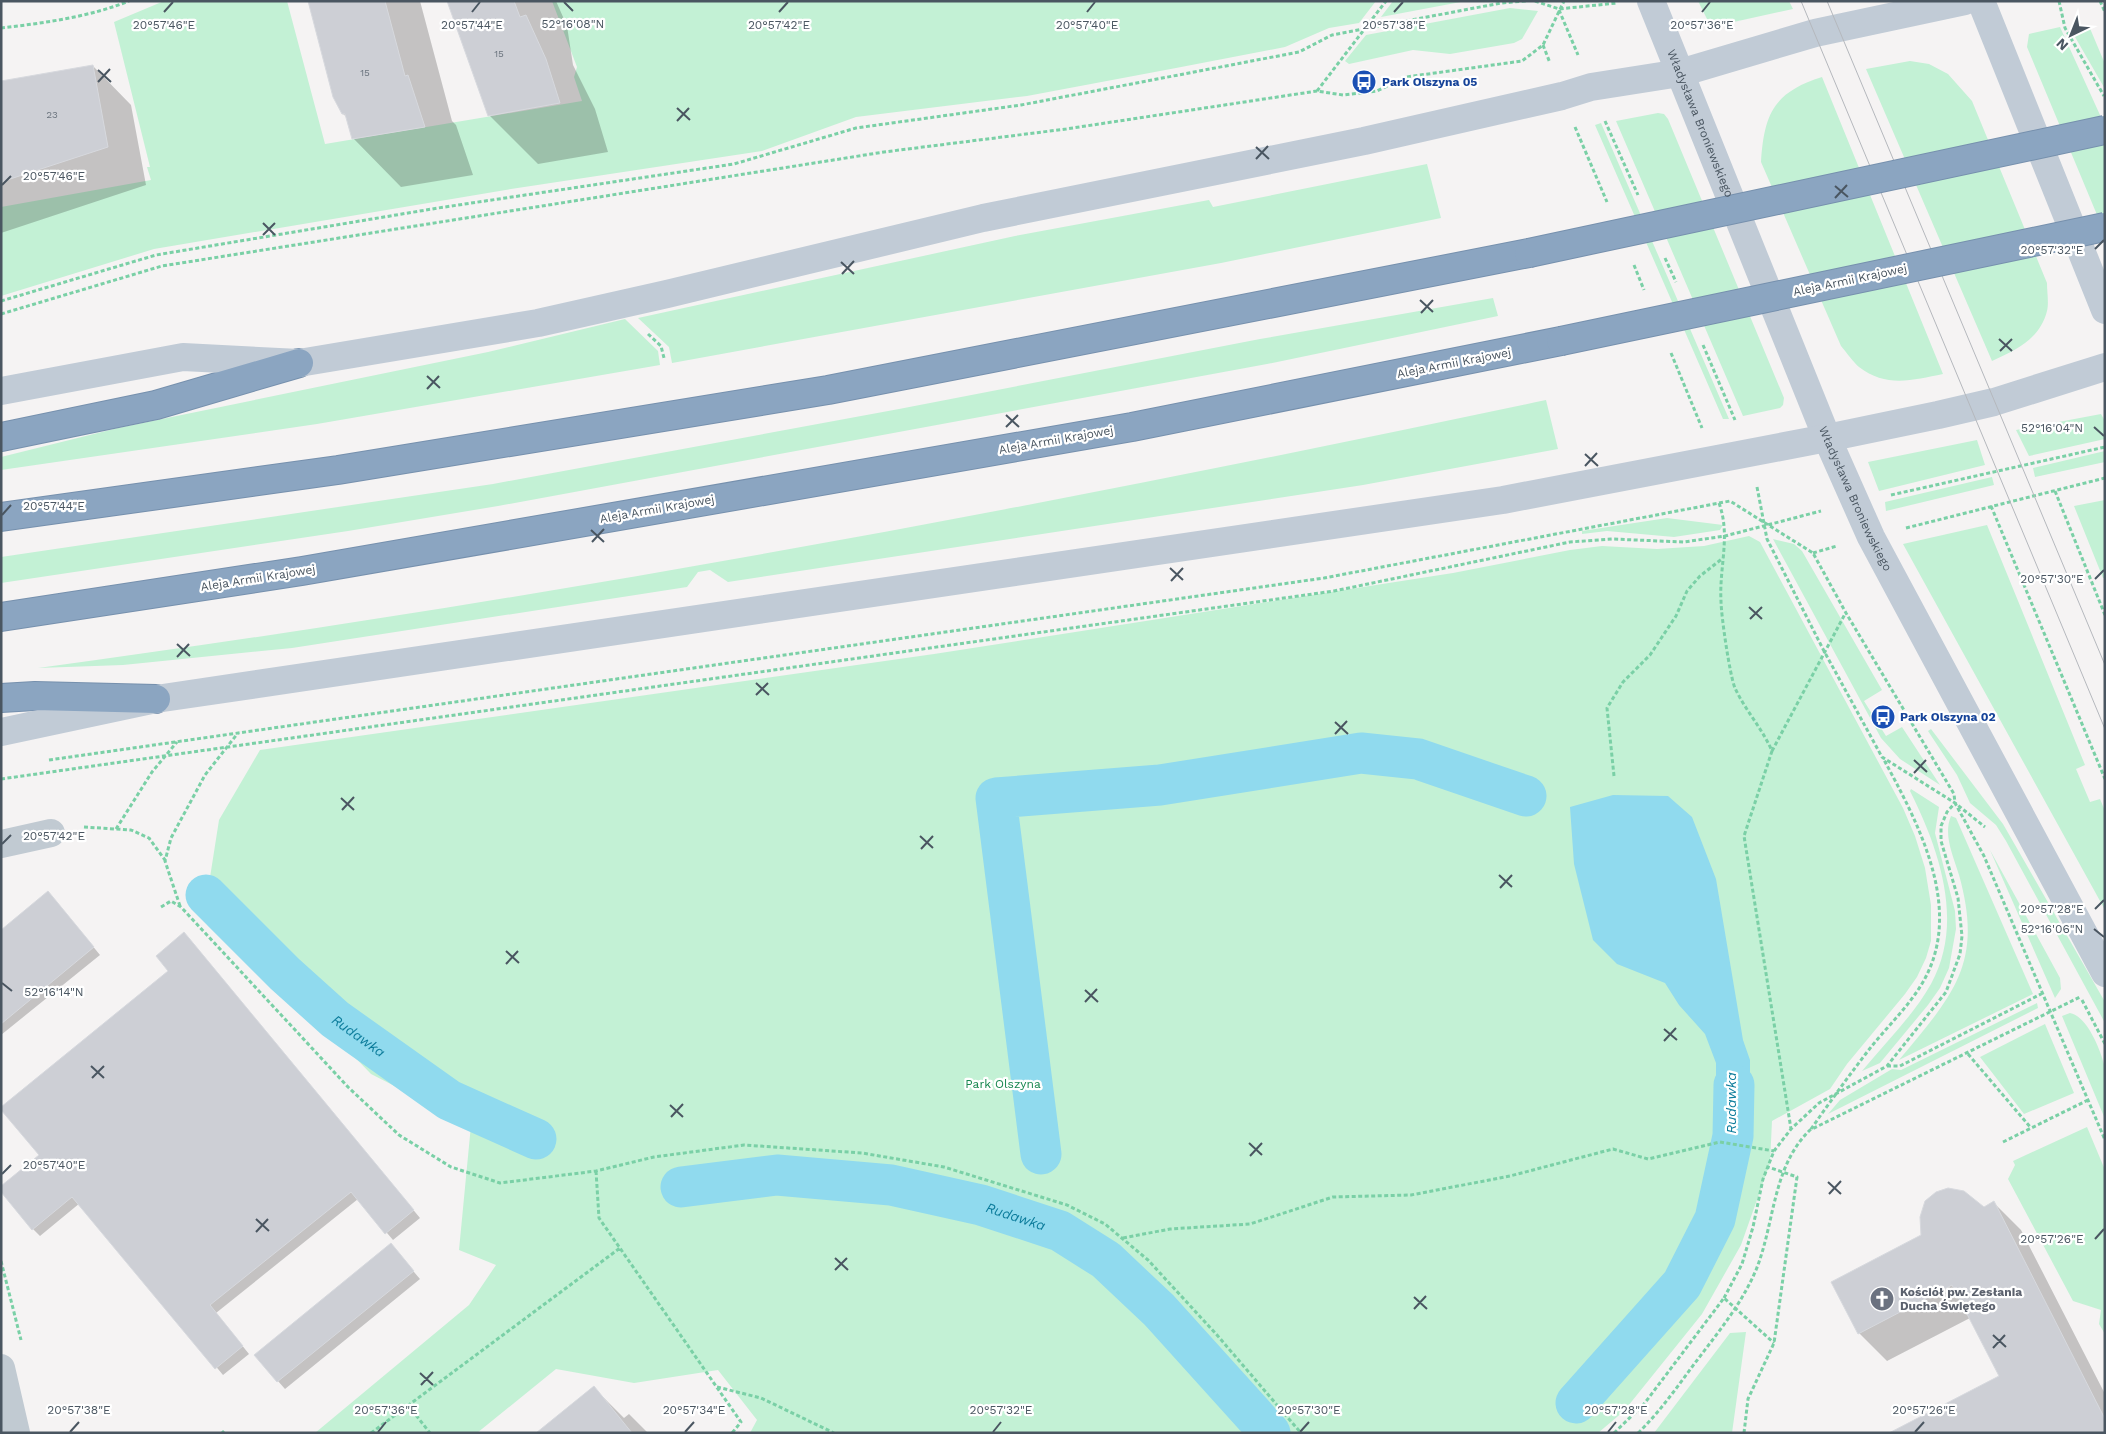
<svg xmlns="http://www.w3.org/2000/svg" width="2106" height="1434" viewBox="0 0 2106 1434" font-family="'Work Sans',sans-serif">
<style>
.green{fill:#c3f1d5}
.water{fill:#90daee}
.shadow{fill:#0003}
.lines{fill:none;stroke-linecap:round;stroke-linejoin:round}
.canal{stroke:#90daee;stroke-width:41}
.building{fill:#cdcfd5;stroke:#d7d9de}
.highway-casing{stroke:#7690ad;stroke-width:30}
.path{stroke:#7ad0a6;stroke-width:3;stroke-dasharray:4 2.5;stroke-linecap:butt}
.street{stroke:#c1cad2;stroke-width:28}
.secondary{stroke:#c1cbd6;stroke-width:28}
.highway{stroke:#8ba5c1;stroke-width:28}
.tram{stroke:#b5b8bd;stroke-width:1}
.highway-bridge-casing{stroke:#7690ad;stroke-width:30;stroke-linecap:butt}
.highway-bridge{stroke:#8ba5c1;stroke-width:28}
.ticks{fill:none;stroke:#4a5661;stroke-width:2}
.labels{text-anchor:middle;dominant-baseline:central;stroke-width:4.5;stroke-linejoin:round;paint-order:stroke}
.number-label{font-size:10px;fill:#6b747e}
.transit-label{font-size:12px;font-weight:bold;fill:#164399;stroke:#fff;text-anchor:start}
.street-label{font-size:12px;fill:#4a5661;stroke:#fff}
.park-label{font-size:12px;fill:#17864f;stroke:#fff}
.worship-label{font-size:12px;font-weight:bold;fill:#5b616d;stroke:#fff;text-anchor:start}
.water-label{font-size:14px;font-style:italic;fill:#0c7c9b;stroke:#fff}
.ticks-label{font-size:12px;text-anchor:middle;fill:#4a5661;stroke:#fff;stroke-width:4.5;stroke-linejoin:round;paint-order:stroke}
</style>
<rect width="100%" height="100%" fill="#f5f3f3"/>
<path class="green" d="M164,1H287L325,144L582,101L574,77L577,67L552,1H1376L1359,23L1329,28L1285,47L1176,68L1027,96L856,117L762,151L511,189L154,249L1,296V207L151,180L147,167H150L114,22Z
M1393,1H1466L1381,17Z
M1698,1H1789L1793,9L1711,27Z
M1510,8L1538,11L1522,39L1514,43L1450,54L1413,50L1349,64L1345,61L1366,35Z
M2089,26L2105,64V89L2071,30Z
M2060,27L2105,126V234L2027,47L2029,34Z
M1910,61L1929,64L1948,74L1972,101L2047,283C2047,292 2049,303 2047,311C2040,339 2016,350 1992,361L1866,69Z
M1822,77L1943,374C1913,380 1886,388 1859,367C1853,362 1847,353 1841,346L1761,162C1764,114 1774,92 1822,77Z
M1658,113L1664,114L1668,119L1784,398L1783,405L1780,408L1743,416L1616,121Z
M1601,123L1729,419H1723L1595,125Z
M1427,164L1441,218L1221,263L672,363L669,347L638,318L1015,236L1209,200L1213,207Z
M1493,298L1498,316L1267,364L498,506L348,531L1,583V557L493,484L899,409L1260,339Z
M625,319L658,351L660,365L317,424L1,470V457L118,428L488,352Z
M1546,400L1558,449L1363,485L728,582L710,570L698,572L687,587L292,648L123,665L38,668C544,600 1047,506 1546,400Z
M2101,414L2105,421V439L2029,456L2016,430Z
M1977,440L1985,465L1879,491L1868,462Z
M2105,451V462L2035,477L2033,468Z
M1992,477L1994,485L1886,511L1885,502Z
M2105,500V578H2103L2074,506Z
M1667,518L1723,525L1720,530L1674,537L1607,531L1582,534V531Z
M1987,525L2085,765L2076,769L2090,802L2100,799L2105,811V910L1903,544Z
M1749,536L1760,542L1903,808L1915,836L1925,868L1931,905V941L1926,958L1917,977L1905,994L1847,1064L1830,1089L1772,1121L1770,1163L1741,1245L1702,1314L1624,1411L1598,1433H750L757,1420L718,1370L634,1383L556,1369L477,1433H315L469,1305L496,1265L459,1250L471,1125L371,1074L206,903L219,820L260,750L934,654L1453,573L1570,550L1602,546L1657,549L1704,546Z
M1773,539L1794,544L1802,551L1882,690L1864,701L1886,736L1902,727L1940,785L1900,759L1881,738Z
M1931,729L2003,824L2105,1002V1023L2006,841L1996,825L1970,803L1957,775L1928,731Z
M1911,789L1939,807L1935,833L1955,911L1956,929L1949,968L1940,988L1928,1005L1880,1063L1862,1071C1885,1043 1913,1016 1931,984C1965,922 1939,849 1910,791Z
M1951,816L1956,818L2033,994L1899,1060C1953,995 1984,964 1959,875C1953,855 1943,835 1951,816Z
M1990,850L2060,978L2061,989L2055,998Z
M2037,1003L2038,1008L1828,1114L1840,1100L1892,1069L1901,1070Z
M2070,1013C2087,1016 2100,1049 2104,1064C2106,1080 2105,1102 2105,1119L2062,1016Z
M2045,1024L2074,1093L2024,1114L1980,1057Z
M2087,1127L2105,1170V1334L2099,1324L2101,1310L2073,1301L2008,1179L2015,1165L2013,1161Z
M1746,1332L1732,1433H1654L1730,1333Z"/>
<path class="water" d="M1613,795L1668,796L1692,817L1716,879L1743,1040L1750,1060V1082L1745,1122L1737,1141L1725,1140L1716,1084V1063L1705,1034L1679,1005L1665,983L1617,964L1593,940L1574,864L1570,807Z"/>
<path class="shadow" d="M308,1H420L452,121L456,125L473,175L401,187L353,138L348,118L343,114Z
M449,1H556L567,26L573,65L595,109L608,152L538,164L489,115Z
M93,66L131,105L146,185L1,233V83Z
M55,900L100,955L1,1035V932Z
M191,941L420,1218L393,1240L358,1199L216,1313L249,1354L223,1375L80,1203L40,1236L33,1229L40,1155Z
M1993,1202L2021,1230L2105,1394V1433L2001,1377L1970,1318L1887,1361L1859,1333L1984,1208Z
M391,1245L420,1279L285,1389L255,1355Z
M593,1387L624,1418L629,1414L648,1433H538Z"/>
<g class="lines">
<g class="canal">
<path id="s1" d="M206,895L285,974L335,1019L449,1100L536,1139"/>
<path d="M1041,1154L996,798L1160,785L1361,753L1418,759L1526,796"/>
<path id="s2" d="M681,1187L777,1175L891,1185L981,1205L1060,1231L1106,1260L1159,1310L1270,1433"/>
<path d="M1576,1403L1682,1284L1715,1219L1733,1136L1734,1085"/>
</g>
</g>
<path class="building" d="M308,1H385L405,76L408,75L425,127L352,139L345,114H342L333,97Z
M447,1H514L520,17L526,15L546,59L560,103L488,116Z
M93,65L108,147L1,182V81Z
M48,891L94,947L1,1024V930Z
M184,932L414,1210L385,1234L351,1192L210,1305L243,1346L215,1369L72,1197L32,1230L1,1192V1186L39,1155L1,1110V1107L168,971L156,956Z
M1948,1188L1964,1191L1984,1207L1994,1201L2105,1419V1433H1889L1999,1376L1952,1285L1858,1334L1831,1282L1921,1235L1920,1217L1925,1201L1936,1192Z
M391,1243L414,1271L277,1382L254,1355Z
M594,1386L632,1433H536Z"/>
<g class="lines">
<defs>
<path id="highway" d="M1,437L156,405L299,363
M1,517L338,470L828,390L1529,253
M1,617L302,571L1132,427L1561,341
M1,698L35,696L156,699"/>
</defs>
<use href="#highway" class="highway-casing"/>
<path class="path" d="M1535,1L1559,9L1617,3
M2059,1L2065,28L2104,96
M2100,1L2105,12
M1559,10L1578,55
M1,28C44,23 89,17 129,1
M1543,45L1550,63
M1317,91L1386,1
M1605,121L1638,195
M1575,127L1607,202
M1665,258L1676,282
M1634,265L1644,290
M1,301L156,255L438,208L734,164L856,128L1021,105L1299,52L1332,35L1501,3L1526,1
M1,314L162,266L884,152L1066,129L1317,91L1343,95L1377,91L1406,77L1522,61L1543,45L1564,1
M648,334L661,346L664,358
M1703,345L1735,420
M1671,353L1702,428
M1757,487L1767,539L1824,651L1882,757L1955,803L1985,827
M2055,491L2105,615
M1891,495L2105,447
M1719,503C1731,536 1719,567 1721,601C1721,615 1730,677 1735,688C1745,710 1762,728 1772,751L1744,836L1791,1129
M1991,506L2105,779
M1906,528L2105,478
M1813,553L1837,546
M1772,751L1845,614
M49,760L1324,578L1730,501L1813,553L1846,613L1954,794L1955,803L1984,856L2105,1140
M1614,776L1607,708L1623,682L1650,655L1676,616L1687,591L1700,576L1723,558
M1,779L1334,591L1570,542L1612,539L1684,542L1725,536L1821,511
M84,827L131,830L149,838L165,860
M116,829L152,772L177,742
M180,906L165,861L171,838L205,775L238,733
M161,907L171,901L181,907L348,1087L399,1135L451,1167L500,1183L596,1171L654,1157L744,1145L862,1153L944,1167L1067,1205L1105,1224L1148,1260L1217,1335L1301,1433
M2082,1000L2105,1044
M1968,1054L2031,1128
M1887,1066H1900L2043,993
M1811,1129C1830,1102 1850,1074 1871,1047C1888,1026 1909,1006 1923,982C1965,909 1918,823 1883,758
M2003,1142L2088,1100
M596,1171L599,1218L741,1422L732,1433
M1123,1238L1170,1229L1250,1224L1333,1197L1411,1195L1510,1176L1613,1149L1648,1159L1720,1142L1774,1151
M1,1261L21,1340
M1724,1298L1742,1264L1753,1227L1763,1179L1774,1151L1791,1129L1819,1103L1887,1066L1946,992L1960,954L1962,936L1958,898L1941,841V826L1947,812L1955,803
M717,1387L761,1398L834,1433
M408,1405L430,1433
M222,1431L224,1433
M371,1433L620,1248
M1614,1433L1644,1404L1724,1298L1774,1343
M1638,1433C1661,1411 1679,1384 1698,1359C1720,1330 1742,1303 1756,1270C1775,1223 1772,1167 1810,1130L2080,997
M1744,1433L1748,1399L1774,1343L1797,1177L1768,1167"/>
<path class="street" d="M1,844L51,833
M1,1368L16,1433"/>
<g class="secondary">
<path id="s3" d="M1651,1L1827,438L1871,537L2105,973"/>
<path d="M1981,1L2105,310"/>
<path d="M1,391L183,357L299,363L538,323L667,294L983,218L1364,141L1562,96L1591,87L1680,73L1815,33L1965,1"/>
<path d="M1,732L156,699L1503,500L1827,438L1938,415L1994,402L2105,367"/>
</g>
<use href="#highway" class="highway"/>
<path class="tram" d="M1801,1L2105,729
M1827,1L2105,665"/>
<defs>
<path id="highway-bridge" d="M1529,253L2105,130
M1561,341L2105,227"/>
</defs>
<use href="#highway-bridge" class="highway-bridge-casing"/>
<use href="#highway-bridge" class="highway-bridge"/>
</g>
<path class="ticks" d="M564,2L573,11M164,12L173,2M472,12L480,2M779,12L788,2M1087,12L1095,2M1394,12L1403,2M1702,12L1710,2M98,70L111,82M98,82L110,69M677,108L690,120M677,121L689,108M1256,147L1269,159M1256,159L1268,146M2,185L11,176M1835,186L1848,197M1835,198L1847,185M263,223L275,235M263,235L275,223M2095,249L2104,240M841,262L854,274M842,274L854,261M1420,300L1433,312M1421,313L1433,300M1999,339L2012,351M2000,351L2012,339M427,376L440,388M427,389L439,376M1006,415L1019,427M1006,427L1018,415M2094,427L2104,436M1585,454L1598,466M1585,466L1597,453M2,515L11,505M591,530L604,542M592,542L604,529M1170,568L1183,580M2095,579L2104,570M1171,581L1183,568M1749,607L1762,619M1750,619L1762,607M177,644L190,656M177,657L189,644M756,683L769,695M756,695L768,683M1335,722L1348,734M1335,734L1347,721M1914,760L1927,772M1914,773L1926,760M341,798L354,810M342,810L354,797M920,836L933,848M2,844L11,835M921,849L933,836M1499,875L1512,887M1500,888L1512,875M2095,909L2104,900M2094,929L2104,937M506,951L519,963M506,964L518,951M2,983L12,991M1085,990L1098,1002M1085,1002L1097,989M1664,1029L1677,1040M1664,1041L1676,1028M91,1066L104,1078M92,1078L104,1066M670,1105L683,1117M671,1117L683,1104M1249,1143L1262,1155M1250,1156L1262,1143M2,1174L11,1165M1828,1182L1841,1194M1829,1194L1841,1181M256,1219L269,1231M256,1232L268,1219M2095,1239L2104,1229M835,1258L848,1270M835,1270L847,1258M1414,1297L1427,1309M1414,1309L1426,1296M1993,1335L2006,1347M1993,1348L2005,1335M420,1373L433,1385M421,1385L433,1372M70,1432L79,1422M378,1432L386,1422M685,1432L694,1422M993,1432L1001,1422M1300,1432L1309,1422M1608,1432L1616,1422M1915,1432L1924,1422"/>
<defs>
<symbol id="bus-disc" viewBox="-11 -11 22 22"><circle r="9.5" fill="#1a4fb4" stroke="#fff"/><path d="M-5-6H5V4H4V6H2V4H-2V6H-4V4H-5ZM-3.5-4V0h7V-4ZM-3.5 1.2v1.5H-2V1.2ZM2 1.2v1.5H3.5V1.2Z" fill="#fff"/></symbol>
<symbol id="church-disc" viewBox="-11 -11 22 22"><circle r="9.5" fill="#6b7280" stroke="#fff"/><path d="M-1.2-6h2.4v3.5h3.3v2.4h-3.3V6h-2.4V-.1h-3.3v-2.4h3.3Z" fill="#fff"/></symbol>
</defs>
<g fill-rule="evenodd">
<use href="#bus-disc" x="1350" y="68" width="28" height="28"/>
<use href="#bus-disc" x="1869" y="703" width="28" height="28"/>
<use href="#church-disc" x="1868" y="1285" width="28" height="28"/>
</g>
<g class="labels">
<g class="number-label">
<text x="499" y="53">15</text>
<text x="365" y="72">15</text>
<text x="52" y="114">23</text>
</g>
<g class="transit-label">
<text x="1382" y="82">Park Olszyna 05</text>
<text x="1900" y="717">Park Olszyna 02</text>
</g>
<g class="street-label">
<text stroke="none"><textPath href="#s3" startOffset="132">Władysława Broniewskiego</textPath></text>
<text transform="translate(1850 280) rotate(-12)">Aleja Armii Krajowej</text>
<text transform="translate(1454 363) rotate(-11)">Aleja Armii Krajowej</text>
<text transform="translate(1056 440) rotate(-10)">Aleja Armii Krajowej</text>
<text stroke="none"><textPath href="#s3" startOffset="538">Władysława Broniewskiego</textPath></text>
<text transform="translate(657 509) rotate(-10)">Aleja Armii Krajowej</text>
<text transform="translate(258 578) rotate(-9)">Aleja Armii Krajowej</text>
</g>
<g class="park-label">
<text x="1003" y="1084">Park Olszyna</text>
</g>
<g class="worship-label">
<text x="1900" y="1292">Kościół pw. Zesłania<tspan x="1900" dy="14">Ducha Świętego</tspan></text>
</g>
<g class="water-label">
<text stroke="none"><textPath href="#s1" startOffset="208">Rudawka</textPath></text>
<text transform="translate(1731 1103) rotate(-90)">Rudawka</text>
<text stroke="none"><textPath href="#s2" startOffset="340">Rudawka</textPath></text>
</g>
</g>
<g class="ticks-label">
<text x="573" y="28">52°16'08"N</text>
<text x="164" y="29">20°57'46"E</text>
<text x="472" y="29">20°57'44"E</text>
<text x="779" y="29">20°57'42"E</text>
<text x="1087" y="29">20°57'40"E</text>
<text x="1394" y="29">20°57'38"E</text>
<text x="1702" y="29">20°57'36"E</text>
<text x="54" y="180">20°57'46"E</text>
<text x="2052" y="254">20°57'32"E</text>
<text x="2052" y="432">52°16'04"N</text>
<text x="54" y="510">20°57'44"E</text>
<text x="2052" y="583">20°57'30"E</text>
<text x="54" y="840">20°57'42"E</text>
<text x="2052" y="913">20°57'28"E</text>
<text x="2052" y="933">52°16'06"N</text>
<text x="54" y="996">52°16'14"N</text>
<text x="54" y="1169">20°57'40"E</text>
<text x="2052" y="1243">20°57'26"E</text>
<text x="79" y="1414">20°57'38"E</text>
<text x="386" y="1414">20°57'36"E</text>
<text x="694" y="1414">20°57'34"E</text>
<text x="1001" y="1414">20°57'32"E</text>
<text x="1309" y="1414">20°57'30"E</text>
<text x="1616" y="1414">20°57'28"E</text>
<text x="1924" y="1414">20°57'26"E</text>
</g>
<rect width="2106" height="1434" fill="none" stroke="#4a5661" stroke-width="5"/>
<g transform="translate(2071 35) rotate(223)" stroke="#ffffff" stroke-width="4" paint-order="stroke">
<path d="M0-4L9 19L0 12L-9 19Z" fill="#4a5661"/>
<text y="-8" font-size="14" font-weight="bold" text-anchor="middle" fill="#4a5661">N</text>
</g>
</svg>
